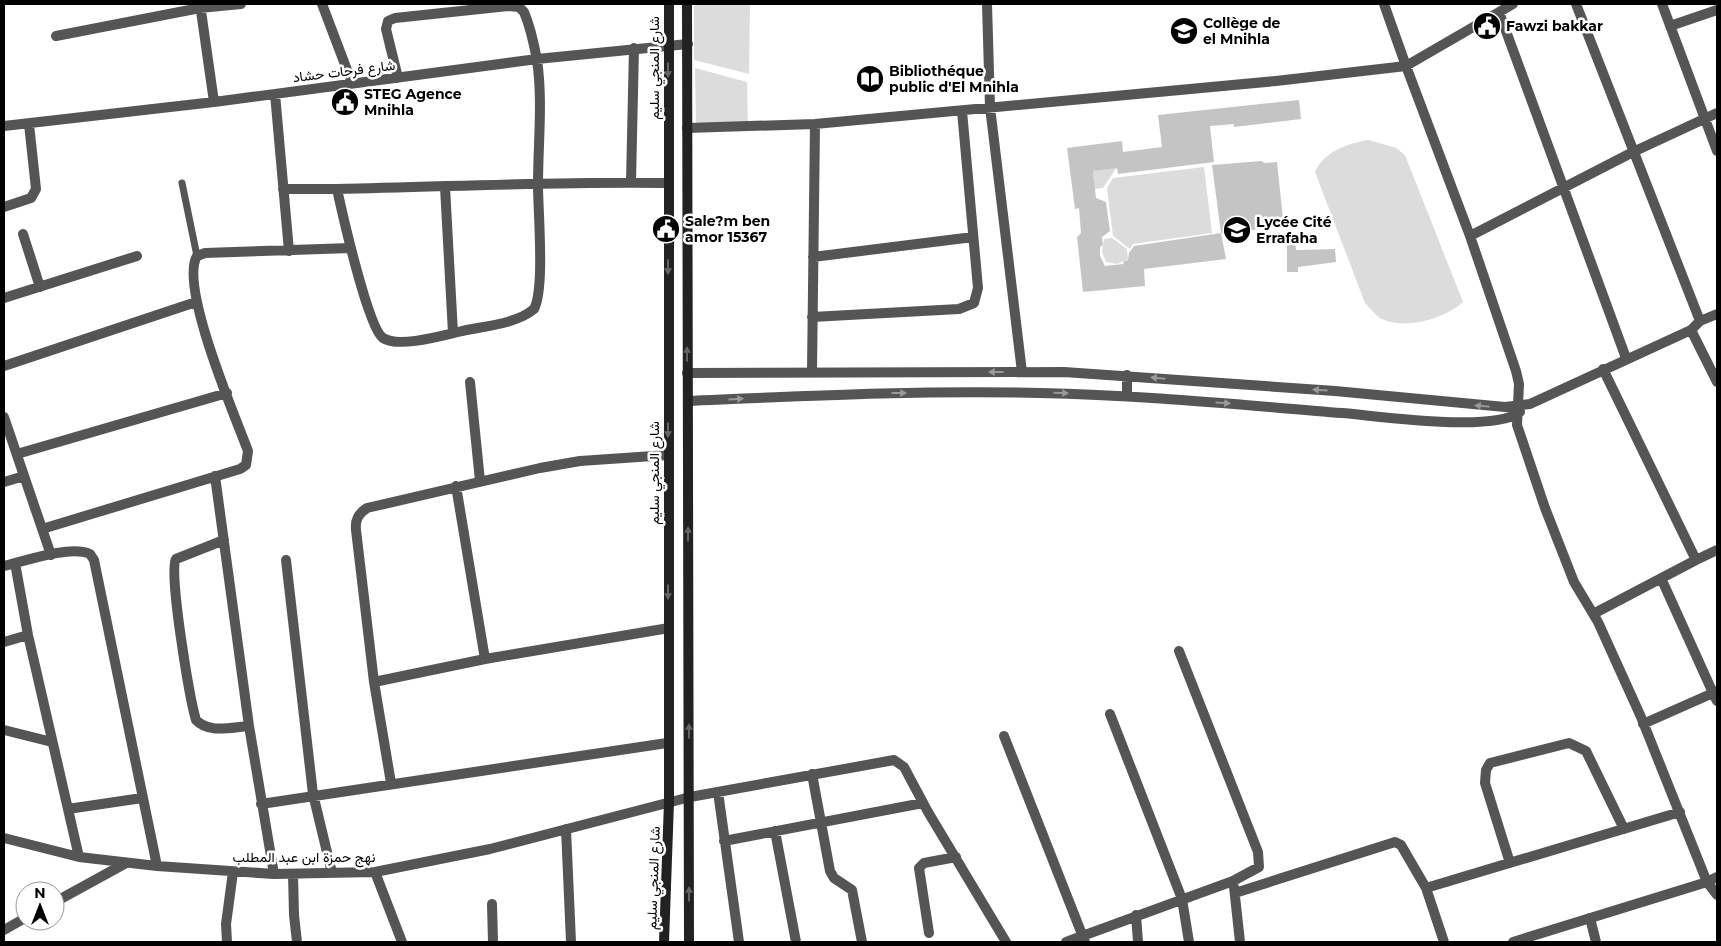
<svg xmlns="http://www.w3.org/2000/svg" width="1721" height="946" viewBox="0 0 1721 946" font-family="Montserrat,Vazirmatn,sans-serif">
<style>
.green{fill:#dcdcdc}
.building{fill:#c4c4c4}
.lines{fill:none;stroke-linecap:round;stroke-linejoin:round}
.service{stroke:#555;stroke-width:7}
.minor{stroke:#555;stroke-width:10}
.tertiary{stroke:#555;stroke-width:10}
.secondary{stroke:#222;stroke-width:10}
.oneway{fill:#646464}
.oneway2{fill:#999}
.labels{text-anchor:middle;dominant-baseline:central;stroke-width:5;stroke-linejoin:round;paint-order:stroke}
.poi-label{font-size:14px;font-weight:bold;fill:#000;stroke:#fff;text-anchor:start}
.street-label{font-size:14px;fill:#000;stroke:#fff}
</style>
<rect width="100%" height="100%" fill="#fff"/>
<path class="green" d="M694,4H750L749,74L694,60Z
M695,68L747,82L748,130L696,126Z
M1369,140L1396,148L1405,155L1463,302C1444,319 1406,330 1382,319C1376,316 1370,308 1365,303L1315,172C1324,151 1349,143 1369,140Z
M1117,167L1103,188L1095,189L1093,171Z
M1204,167L1212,233L1133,244L1130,249L1113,236L1107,188L1113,178Z
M1112,238L1127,249L1128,259L1117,264L1106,262L1102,252L1104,239Z"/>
<path class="building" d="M1299,100L1301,119L1234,127V124L1210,126L1214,162L1118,174L1117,168L1093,171L1096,198L1106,202L1108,217L1110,231L1102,237L1103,245L1100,247V256L1105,266L1123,264L1124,261L1128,260L1129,253L1134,246L1221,233L1226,259L1144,269L1145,286L1083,292L1077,237L1081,233L1079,208L1075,209L1067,148L1122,141L1123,152L1162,147L1158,115Z
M1262,161L1264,163L1277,162L1283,219L1271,221L1272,228L1221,233L1212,165Z
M1287,240H1295L1296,250L1335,249L1336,262L1298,267V272H1287Z"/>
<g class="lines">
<path class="service" d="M182,183L197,256"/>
<path class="minor" d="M200,4L214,102
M322,4L352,83
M987,4L990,107L1022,372
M1384,4L1406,66L1513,4
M1576,4L1700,321
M1662,4L1717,151
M1499,12L1626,358
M1670,26L1717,10
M56,36L200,8L241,4
M398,78L386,29L388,21L395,18L508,6L519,7L524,12C530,26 534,44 537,60C543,101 538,143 538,185C538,212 545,289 534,309C515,325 482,326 458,332C441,336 398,348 383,338C368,328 342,212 337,189C447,187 557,181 668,183
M275,94L289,251
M4,126L214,102L537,59L688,44
M687,128L815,124L1276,81L1406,66L1470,236L1516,371L1519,384L1517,425L1545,508L1574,582L1598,622L1641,717L1707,882L1717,877
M631,182L634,48
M445,187L453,333
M283,189H337
M4,207L31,198L36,189L29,124
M23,234L40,287
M1470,236L1633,152L1717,113
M813,257L973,237
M4,298L137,256
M812,317L959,309L974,303L978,288L962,111
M1691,330L1717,382
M4,366L196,302
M812,372L815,124
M687,373L1064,372L1335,391L1505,407L1530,404L1691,330L1700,321L1717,314
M1127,375V396
M470,382L480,481
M688,401C805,396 923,390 1040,393C1141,395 1241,405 1342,413C1379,416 1492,433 1520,412
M4,417L51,555
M17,454L227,393
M215,476L249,726L274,874
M4,482L24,476
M456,486L485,659
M42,529L240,469L246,465L248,451C235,416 179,286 197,256L205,253L351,248
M224,540L176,559C168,571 190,700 196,720C209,734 232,727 249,726
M286,560L313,794L332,873
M1696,560L1717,550
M15,563L28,635L79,857
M4,566C25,561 70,545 90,554L94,560L157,866
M1661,578L1713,693L1717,691
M1593,614L1696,560L1603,369
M4,642L28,635
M374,682L485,659L669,628
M1110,714L1182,899L1189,942
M1643,724L1713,693L1717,701
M4,730L52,742
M1004,736L1085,942
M812,774L830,871L834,878L852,890L862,942
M391,783L374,682L356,530C355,520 358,514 367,508L540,468L580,461L668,455
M718,792L739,942
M261,804L667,743
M68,809L142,798
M566,829L571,942
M775,831L796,942
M4,838L79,857L157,866L274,874L375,872L490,849L690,797L894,760L904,767L928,812L1006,942
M724,841L923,803
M1510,863L1485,783L1486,770L1490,763L1569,743L1586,751L1624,829
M375,872L402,942
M293,874L294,915L297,942
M1234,887L1240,942
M1426,888L1680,812
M1235,893L1395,842L1401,845L1426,888L1444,942
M55,902L126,863
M492,904L493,942
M1136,915L1138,942
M1590,918L1596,942
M4,930L25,918
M929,933L919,868L924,863L956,857
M227,942L226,924L233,872
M1066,942L1233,881L1259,867L1258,852L1179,651"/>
<path class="tertiary" d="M1513,942L1707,882L1717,895"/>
<path class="secondary" d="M687,4L689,942
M664,942L669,802V4"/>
</g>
<defs><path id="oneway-solid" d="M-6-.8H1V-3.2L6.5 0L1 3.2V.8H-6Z" transform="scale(1.25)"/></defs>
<g class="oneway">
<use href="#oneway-solid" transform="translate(668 70) rotate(90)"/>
<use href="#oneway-solid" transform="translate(668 267) rotate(90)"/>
<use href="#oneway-solid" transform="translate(687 354) rotate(-90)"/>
<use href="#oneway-solid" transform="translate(668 430) rotate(90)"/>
<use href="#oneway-solid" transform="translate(688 534) rotate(-90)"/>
<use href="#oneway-solid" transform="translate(668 592) rotate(90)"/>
<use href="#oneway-solid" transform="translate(689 731) rotate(-90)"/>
<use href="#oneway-solid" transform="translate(689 894) rotate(-90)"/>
</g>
<g class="oneway2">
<use href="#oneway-solid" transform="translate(996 372) rotate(-180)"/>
<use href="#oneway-solid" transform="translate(1158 378) rotate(-175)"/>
<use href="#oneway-solid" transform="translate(1320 390) rotate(-176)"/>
<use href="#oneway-solid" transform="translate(899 393)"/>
<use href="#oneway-solid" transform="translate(1061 393) rotate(2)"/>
<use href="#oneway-solid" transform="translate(736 399) rotate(-3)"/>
<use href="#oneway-solid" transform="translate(1223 403) rotate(4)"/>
<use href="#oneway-solid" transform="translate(1482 406) rotate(-174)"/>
</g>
<defs>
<symbol id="civic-disc" viewBox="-11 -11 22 22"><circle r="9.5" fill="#000" stroke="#fff"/><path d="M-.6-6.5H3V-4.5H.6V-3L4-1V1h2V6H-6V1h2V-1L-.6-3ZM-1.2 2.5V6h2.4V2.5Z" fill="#fff"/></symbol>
<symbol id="school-disc" viewBox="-11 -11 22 22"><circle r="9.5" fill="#000" stroke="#fff"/><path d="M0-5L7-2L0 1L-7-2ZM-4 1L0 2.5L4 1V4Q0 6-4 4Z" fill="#fff"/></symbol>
<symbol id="library-disc" viewBox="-11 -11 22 22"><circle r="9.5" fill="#000" stroke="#fff"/><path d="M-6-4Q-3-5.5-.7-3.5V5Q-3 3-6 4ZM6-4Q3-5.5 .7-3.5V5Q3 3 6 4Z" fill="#fff"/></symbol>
</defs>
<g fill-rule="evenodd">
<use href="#civic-disc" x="1471" y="10" width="32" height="32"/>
<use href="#school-disc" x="1168" y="15" width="32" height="32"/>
<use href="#library-disc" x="854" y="63" width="32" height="32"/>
<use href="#civic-disc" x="329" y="86" width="32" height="32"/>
<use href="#civic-disc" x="650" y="213" width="32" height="32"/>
<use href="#school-disc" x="1221" y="214" width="32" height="32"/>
</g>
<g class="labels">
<g class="poi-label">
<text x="1203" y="23">Collège de<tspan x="1203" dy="16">el Mnihla</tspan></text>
<text x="1506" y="26">Fawzi bakkar</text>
<text x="889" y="71">Bibliothéque<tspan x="889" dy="16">public d'El Mnihla</tspan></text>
<text x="364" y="94">STEG Agence<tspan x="364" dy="16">Mnihla</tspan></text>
<text x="685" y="221">Sale?m ben<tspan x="685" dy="16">amor 15367</tspan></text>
<text x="1256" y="222">Lycée Cité<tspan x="1256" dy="16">Errafaha</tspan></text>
</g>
<g class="street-label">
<text transform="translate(654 68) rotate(-90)">شارع المنجي سليم</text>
<text transform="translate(344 71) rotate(-7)">شارع فرحات حشاد</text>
<text transform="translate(654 473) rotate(-90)">شارع المنجي سليم</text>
<text x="304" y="857">نهج حمزة ابن عبد المطلب</text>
<text transform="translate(653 878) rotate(-88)">شارع المنجي سليم</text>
</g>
</g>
<rect width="1721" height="946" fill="none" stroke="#000000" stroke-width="10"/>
<g transform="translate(40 906)"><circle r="24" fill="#ffffff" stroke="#999999"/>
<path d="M0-4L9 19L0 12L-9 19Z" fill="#000000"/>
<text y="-8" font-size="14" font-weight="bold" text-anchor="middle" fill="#000000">N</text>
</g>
</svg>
